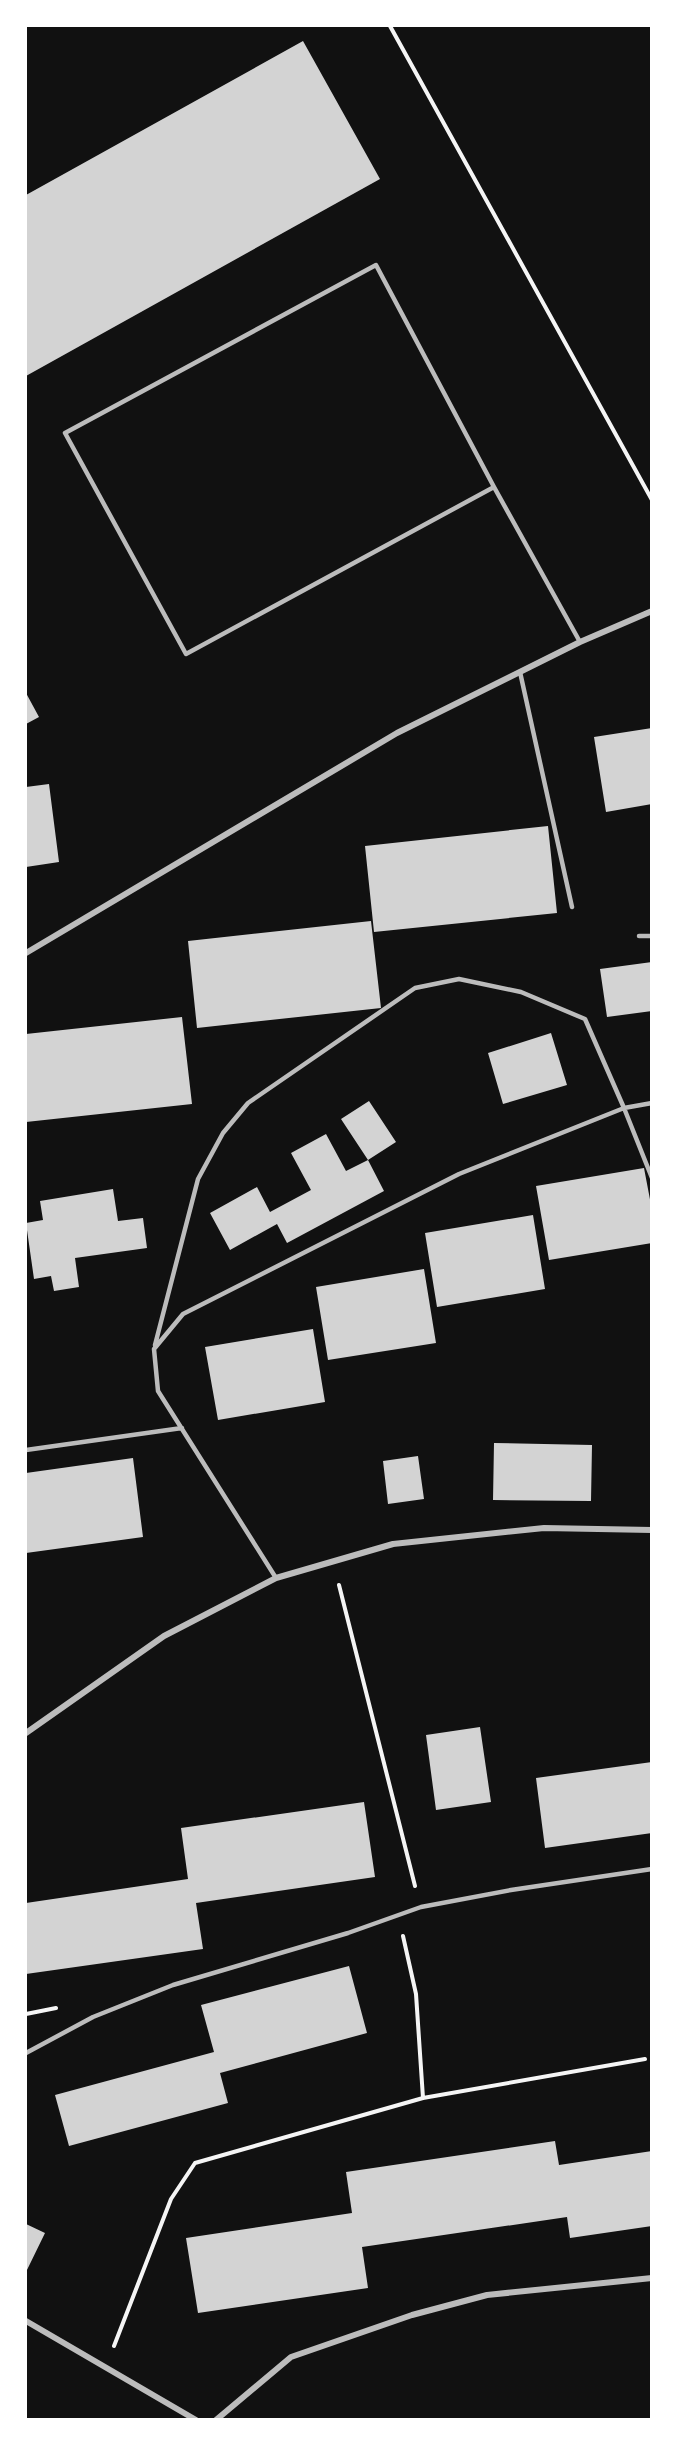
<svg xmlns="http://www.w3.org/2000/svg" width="677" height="2445" viewBox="0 0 677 2445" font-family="'Archivo Narrow',sans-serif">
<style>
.building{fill:#d3d3d3}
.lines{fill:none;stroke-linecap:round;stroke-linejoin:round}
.path{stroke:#f5f5f5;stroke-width:4}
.service{stroke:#bcbcbc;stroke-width:4.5}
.minor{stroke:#bcbcbc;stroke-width:6}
</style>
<rect width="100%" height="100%" fill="#111"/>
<path class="building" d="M303,41L380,179L26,376V195Z
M26,693L39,717L26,724Z
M652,728V804L606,812L594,737Z
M49,784L59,862L26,867V787Z
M548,826L557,913L374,932L365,846Z
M371,921L381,1008L197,1028L188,941Z
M652,962V1011L607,1017L600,969Z
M182,1017L192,1104L26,1122V1034Z
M551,1033L567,1085L503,1104L488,1053Z
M369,1101L396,1142L368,1160L341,1119Z
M326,1134L346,1171L368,1160L384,1191L287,1243L277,1224L230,1250L210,1213L257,1187L270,1212L311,1190L291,1153Z
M644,1168L652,1210V1243L549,1260L536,1186Z
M113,1189L118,1221L143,1218L147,1248L75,1258L79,1287L54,1291L51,1276L34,1279L26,1223L43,1220L40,1201Z
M533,1215L545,1289L437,1307L425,1233Z
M424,1269L436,1343L328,1360L316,1287Z
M313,1329L325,1402L218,1420L205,1347Z
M494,1443L592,1445L591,1501L493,1500Z
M418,1456L424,1499L388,1504L383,1461Z
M133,1458L143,1537L26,1553V1473Z
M480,1727L491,1802L436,1810L426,1735Z
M652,1762V1833L545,1848L536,1778Z
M364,1802L375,1877L196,1903L203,1949L26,1974V1903L188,1879L181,1828Z
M349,1966L367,2033L220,2073L228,2103L69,2146L55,2095L214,2052L201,2005Z
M555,2141L559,2165L652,2151V2226L570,2238L567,2217L362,2247L368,2288L198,2313L186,2238L352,2213L346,2172Z
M26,2224L45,2233L26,2272Z"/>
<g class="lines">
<path class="path" d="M390,26L652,500
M339,1585L415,1886
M26,2014L56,2008
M423,2098L645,2059
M114,2346L171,2199L195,2163L423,2098L416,1994L403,1936"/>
<path class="service" d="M494,487L186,654L65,433L376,265L494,487L580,642
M520,672L572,907
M639,936H652
M155,1345L198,1179L223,1133L248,1103L415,988L459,979L521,992L585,1019L624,1108L652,1178
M26,1450L182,1428
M276,1578L158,1391L154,1349L183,1314L459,1174L624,1108L652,1103
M26,2053L93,2017L173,1985L348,1933L421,1907L511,1890L652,1869"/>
<path class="minor" d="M26,953L397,733L580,642L652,611
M26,1733L164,1636L276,1578L393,1544L544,1528L652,1530
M26,2321L196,2420
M216,2420L291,2357L412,2315L487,2295L652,2278"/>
</g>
<rect width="677" height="2445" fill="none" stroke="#ffffff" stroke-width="54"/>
</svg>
